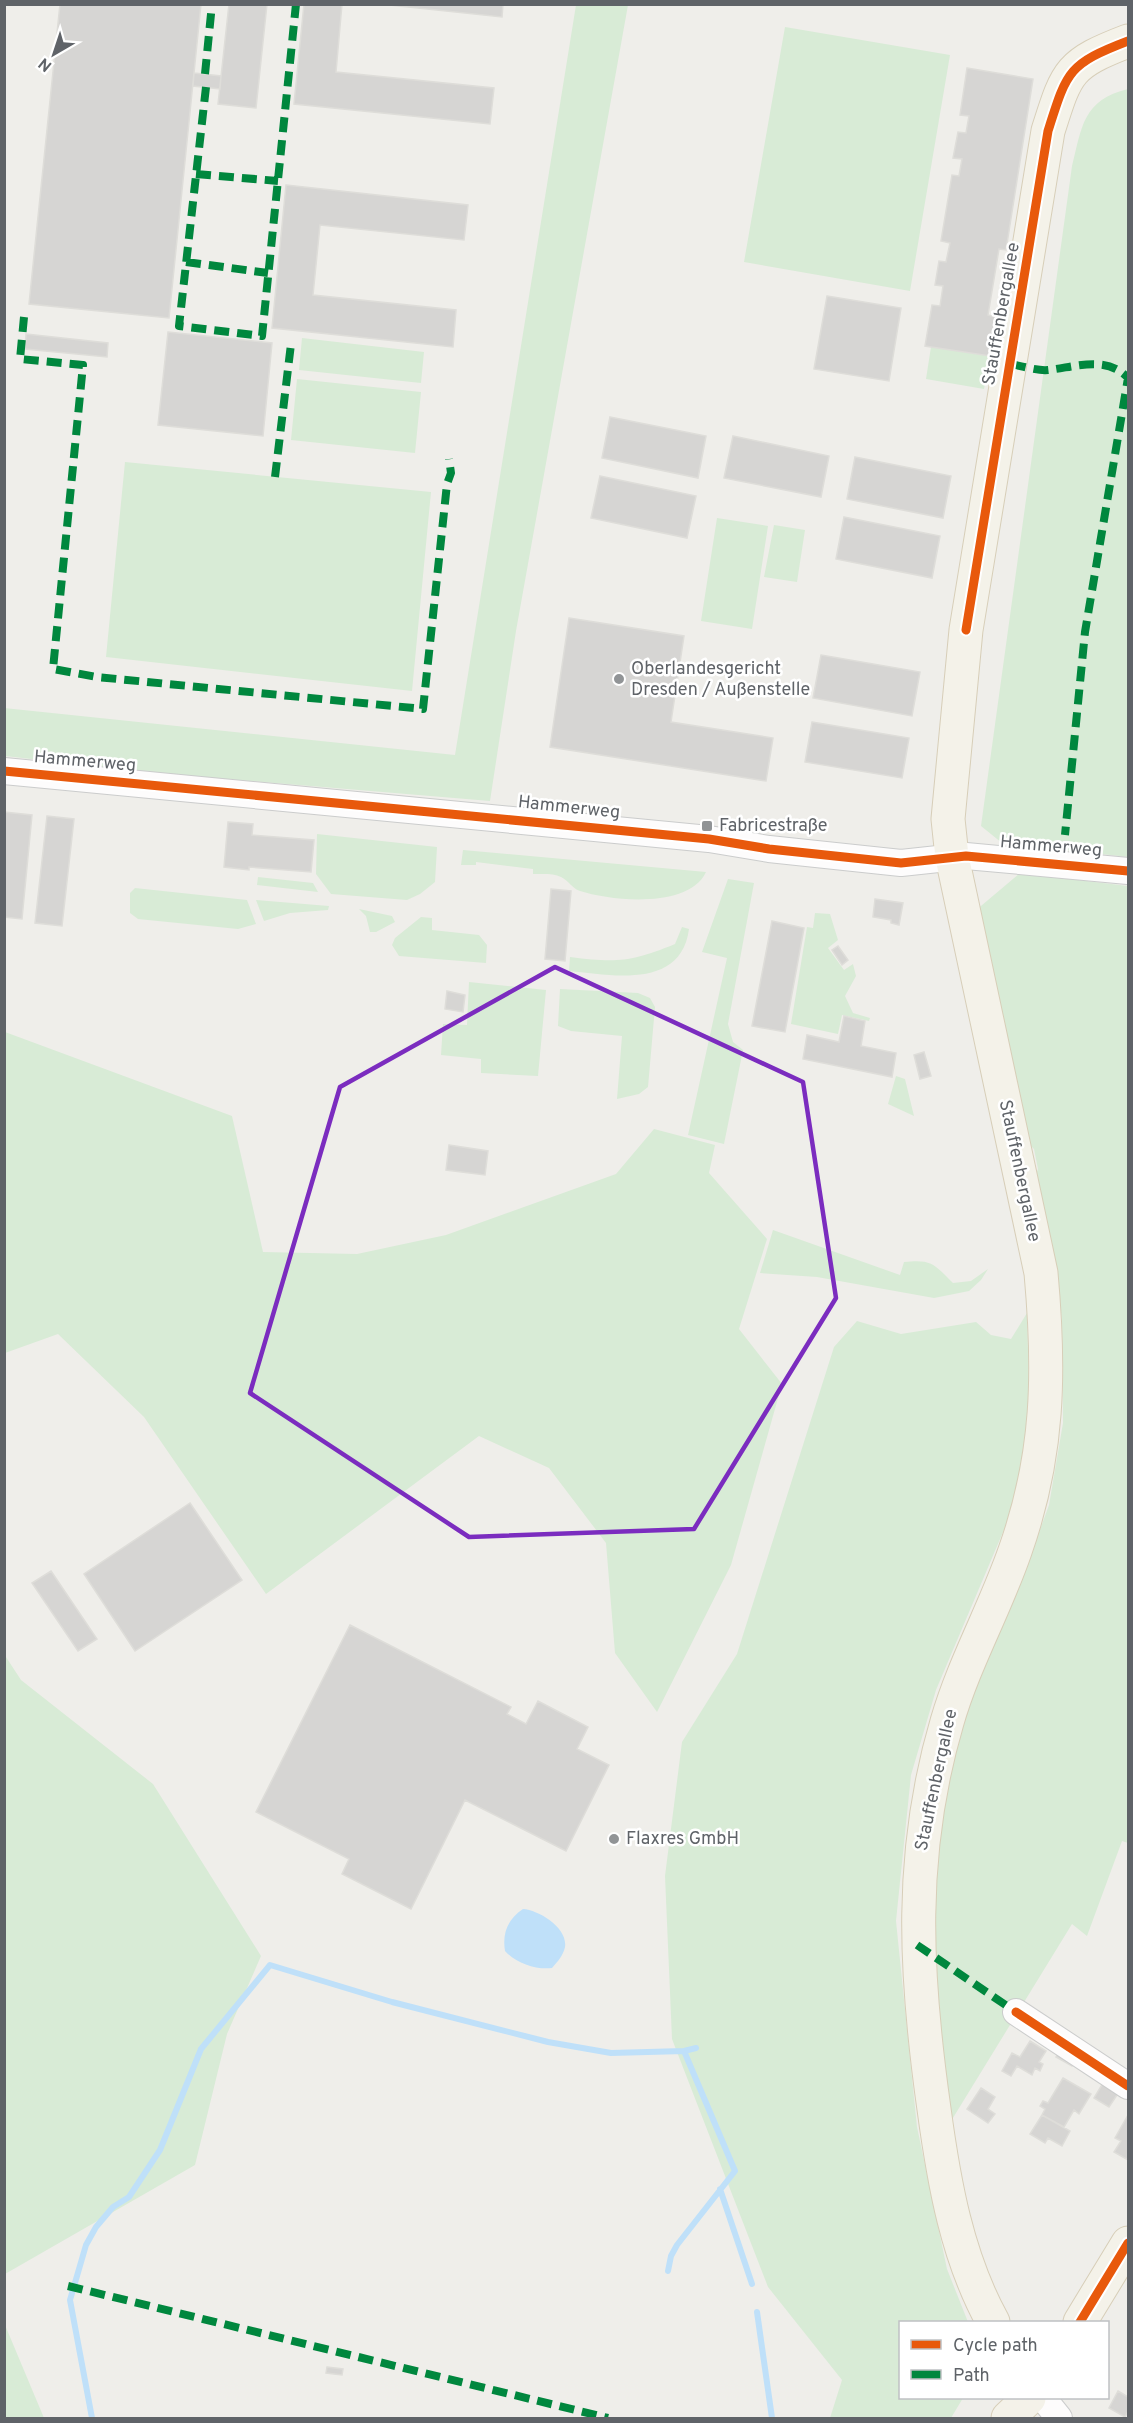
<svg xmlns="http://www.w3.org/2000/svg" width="1133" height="2423" viewBox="0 0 1133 2423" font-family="Overpass,sans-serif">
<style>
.green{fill:#d8ebd6}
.water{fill:#bfe0f9}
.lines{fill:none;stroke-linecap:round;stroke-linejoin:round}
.stream{stroke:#bfe0f9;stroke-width:6}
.building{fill:#d6d5d3;stroke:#deddd9;stroke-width:1.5}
.minor-casing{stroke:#cbcccc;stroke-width:28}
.major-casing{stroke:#d7ceb8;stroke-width:35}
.minor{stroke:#fdfcfc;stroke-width:26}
.major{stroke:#f4f2e9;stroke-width:33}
.quiet{stroke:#00873e;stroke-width:8;stroke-dasharray:15 8;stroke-linecap:butt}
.cycleway-casing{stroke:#fff;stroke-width:13}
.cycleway{stroke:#e8590c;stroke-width:9}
.marked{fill:none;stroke:#7b2cbf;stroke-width:4.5;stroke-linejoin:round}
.poi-dot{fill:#919496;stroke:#fff;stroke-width:2}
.labels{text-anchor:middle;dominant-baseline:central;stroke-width:5;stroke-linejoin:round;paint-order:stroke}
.street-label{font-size:18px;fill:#5f6368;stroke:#fff}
.poi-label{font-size:18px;fill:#5f6368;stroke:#fff;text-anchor:start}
</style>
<rect width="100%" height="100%" fill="#efeeea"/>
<path class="green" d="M576,5H628L516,631L490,801L154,773L5,756L4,708L455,755Z
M785,27L950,55L910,291L744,262Z
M1128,89V857L1002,843L981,826L1072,166C1082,126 1083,100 1128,89Z
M302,338L424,352L421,383L299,370Z
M931,347L990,356L984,389L926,379Z
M297,379L421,392L415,453L291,440Z
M125,462L431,492L412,691L106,657Z
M717,518L768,526L752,629L701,621Z
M774,525L805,530L797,582L764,577Z
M317,834L437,847L435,882L420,894L407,900L331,894L316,874Z
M463,850L706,872C689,909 611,901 580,891C573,889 568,880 561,877C554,873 542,874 533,874V869L476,862V865H461Z
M1020,873L1128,886V1843L1122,1841L1087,1936L1072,1924L948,2126L930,1956L938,1845L948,1779L963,1710L1026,1568L1049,1505L1063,1423L1062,1319L1055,1267L1036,1174L1038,1169L1034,1149L1028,1143L975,911Z
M258,877L313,883L318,892L257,885Z
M728,879L754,883L728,1024L733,1042L743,1050L724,1144L688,1135L727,958L702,952Z
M135,888L247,900L256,924L238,929L138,919L130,913V893Z
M256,900L329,906L328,910L290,913L264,921Z
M359,909L392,916L395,922L376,932H370L366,916Z
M815,913L830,914L838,940L828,948L844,970L853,964L856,976L845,996L853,1013L870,1018L869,1021L842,1015L838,1034L791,1024L807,927L813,928Z
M421,917L432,918V930L479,935L487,945L486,963L399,956L392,945L395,938Z
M682,927L689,929C681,990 611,975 569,971L570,957C617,963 631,962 675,944Z
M469,982L546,990L538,1076L481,1073V1059L441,1055L443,1024L467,1025Z
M560,989L638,993L650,998L655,1007L648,1087L639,1094L617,1099L622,1036L571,1031L558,1026Z
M5,1032L232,1116L263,1252L357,1254L446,1235L616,1174L654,1129L715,1145L709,1173L767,1239L739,1329L782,1384L731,1565L657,1712L615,1653L606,1543L549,1468L479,1436L266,1594L144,1417L58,1334L5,1353Z
M896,1076L905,1079L914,1116L888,1104Z
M773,1230L900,1275L904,1262C932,1259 934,1264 953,1283L971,1281L988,1269L981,1280L969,1291L934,1298L817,1277L760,1273Z
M1027,1313L1030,1425L1017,1499L936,1690L911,1775L896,1921L917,2127L947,2269L968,2322H900V2398H963L951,2418H830L842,2380L768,2287L672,2039L665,1876L682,1742L737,1654L834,1347L857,1321L901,1334L976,1322L991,1335L1011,1339Z
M4,1654L21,1680L153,1784L261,1956L227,2034L195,2165L5,2274Z
M4,2325H5L44,2418H5Z"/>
<path class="water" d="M523,1909C539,1910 568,1928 565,1947C563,1956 558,1961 552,1968C536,1970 516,1963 505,1951C502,1933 508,1919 523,1909Z"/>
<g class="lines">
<path class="stream" d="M720,2189L752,2284
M668,2271L671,2256L677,2245L735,2171L684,2051
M757,2312L772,2418
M92,2418L70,2300L86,2245L96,2227L113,2207L129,2197L160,2150L201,2049L270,1965L392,2002L548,2042L611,2053L684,2051L696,2048"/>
</g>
<path class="building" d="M60,4H201L169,318L29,304Z
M229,4H267L256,108L218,104Z
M304,4H342L336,72L494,88L490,124L294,104Z
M380,4H503L502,17Z
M967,68L1033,79L1006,250L999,249L988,315L996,317L990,356L925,346L932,305L940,306L943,286L935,285L939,261L946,262L950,243L941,241L952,175L959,176L962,159L953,158L958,132L966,133L969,116L960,115Z
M194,73L221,76L220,89L193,86Z
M286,185L468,205L464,240L320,225L313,295L456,310L453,347L272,328Z
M827,296L901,308L889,381L814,369Z
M168,332L272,343L263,436L158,425Z
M26,334L108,343L107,357L25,349Z
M610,417L706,436L698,478L602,458Z
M733,436L829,456L821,497L724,478Z
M855,457L951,476L943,518L847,499Z
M600,476L696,496L687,538L591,518Z
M844,517L940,536L932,578L836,559Z
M569,618L684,636L671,722L773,738L766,781L550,747Z
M821,655L920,672L912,716L813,698Z
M812,722L909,738L902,778L805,762Z
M4,812L32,815L22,919L4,917Z
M47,816L74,819L62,926L35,923Z
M228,822L253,824L252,835L314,840L311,872L249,867V870L224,867Z
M551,889L571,891L565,961L545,959Z
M875,899L903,903L899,925L891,923V920L873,917Z
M772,921L804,928L785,1032L752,1026Z
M838,946L848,960L842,965L832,950Z
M447,991L465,995L463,1012L445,1009Z
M844,1016L865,1021L861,1046L896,1053L892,1077L803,1059L807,1035L839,1042Z
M924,1052L931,1076L920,1079L914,1055Z
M449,1145L488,1151L485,1175L446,1170Z
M190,1503L242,1580L135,1651L84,1574Z
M51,1571L97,1639L78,1651L32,1583Z
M350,1625L511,1707L507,1714L526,1724L538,1701L588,1727L577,1749L609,1765L566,1851L465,1800L411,1909L342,1874L349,1859L256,1812Z
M1030,2041L1046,2051L1039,2062L1043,2064L1040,2071L1035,2068L1032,2075L1017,2066L1011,2076L1002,2071L1012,2053L1020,2057Z
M1062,2048L1077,2058L1072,2066L1056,2057Z
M1063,2078L1091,2094L1079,2114L1074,2110L1064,2127L1042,2115L1045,2109L1040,2106L1043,2101L1048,2103Z
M1103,2083L1119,2092L1109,2107L1094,2098Z
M981,2088L995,2097L988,2109L995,2114L988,2123L967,2109Z
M1042,2115L1070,2131L1062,2146L1048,2138L1045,2143L1030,2134Z
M1128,2115V2160L1114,2152L1121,2141L1115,2138Z
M327,2367L343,2369L342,2375L326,2373Z
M1118,2391L1128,2397V2411L1125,2417L1109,2408Z"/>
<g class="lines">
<defs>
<path id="minor" d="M4,771L709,839L769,849L901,863L966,856L1128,871
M1016,2012L1128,2086
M1043,2398L1059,2418"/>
<path id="major" d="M993,2322C957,2257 944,2183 934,2109C915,1975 908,1854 947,1722C964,1663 995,1609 1015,1551C1049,1455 1050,1372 1041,1273L952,857L948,819L966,630L1048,131C1067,71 1068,64 1128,41
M1080,2322L1128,2243
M1008,2418L1029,2398"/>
</defs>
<use href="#minor" class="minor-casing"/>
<use href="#major" class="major-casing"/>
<use href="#minor" class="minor"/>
<use href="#major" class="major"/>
<path class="quiet" d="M205,74L212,4
M206,87L179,326L262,336L296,4
M196,174L278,181
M186,262L268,273
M24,317L20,359L83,365L53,669L97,677L423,709L447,484L451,473L449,459
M1011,364C1022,366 1037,371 1048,370C1076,367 1106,355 1128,378L1085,632L1065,835
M275,477L291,344
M917,1945L1016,2012
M68,2286L608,2418"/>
<defs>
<path id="cycleway" d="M966,630L1048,131C1067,71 1068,64 1128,41
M4,771L709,839L769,849L901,863L966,856L1128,871
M1016,2012L1128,2086
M1080,2322L1128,2243"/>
</defs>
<use href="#cycleway" class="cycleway-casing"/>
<use href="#cycleway" class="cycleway"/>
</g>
<path class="marked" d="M555,967L803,1082L836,1298L694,1529L469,1537L250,1393L340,1087Z"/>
<g class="poi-dot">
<circle cx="619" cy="679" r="6"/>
<rect x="701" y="820" width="12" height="12" rx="3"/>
<circle cx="614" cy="1839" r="6"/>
</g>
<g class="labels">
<g class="street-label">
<text transform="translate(1002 314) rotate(-80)">Stauffenbergallee</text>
<text transform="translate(85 762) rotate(5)">Hammerweg</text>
<text transform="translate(569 808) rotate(6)">Hammerweg</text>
<text transform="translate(1051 847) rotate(5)">Hammerweg</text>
<text transform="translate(1019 1171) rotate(78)">Stauffenbergallee</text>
<text transform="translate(937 1780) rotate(-78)">Stauffenbergallee</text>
</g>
<g class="poi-label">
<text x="631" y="669">Oberlandesgericht<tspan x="631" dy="21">Dresden / Außenstelle</tspan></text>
<text x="719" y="826">Fabricestraße</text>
<text x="626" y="1839">Flaxres GmbH</text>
</g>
</g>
<rect width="1133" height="2423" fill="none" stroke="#5f6368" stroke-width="12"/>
<rect x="899" y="2321" width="210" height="78" fill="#ffffff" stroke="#bfc1c3" stroke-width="1.5"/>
<rect x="911" y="2340" width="30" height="9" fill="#e8590c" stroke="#bfc1c3" stroke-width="1.5"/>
<text x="953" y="2351" font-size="18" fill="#5f6368">Cycle path</text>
<rect x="911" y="2370" width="30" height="9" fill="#00873e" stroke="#bfc1c3" stroke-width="1.5"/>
<text x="953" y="2381" font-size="18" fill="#5f6368">Path</text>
<g transform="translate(54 54) rotate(219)" stroke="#ffffff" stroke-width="4.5" paint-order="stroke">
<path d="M0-4.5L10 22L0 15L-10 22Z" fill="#5f6368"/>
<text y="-9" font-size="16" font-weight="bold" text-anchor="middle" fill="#5f6368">N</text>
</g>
</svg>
